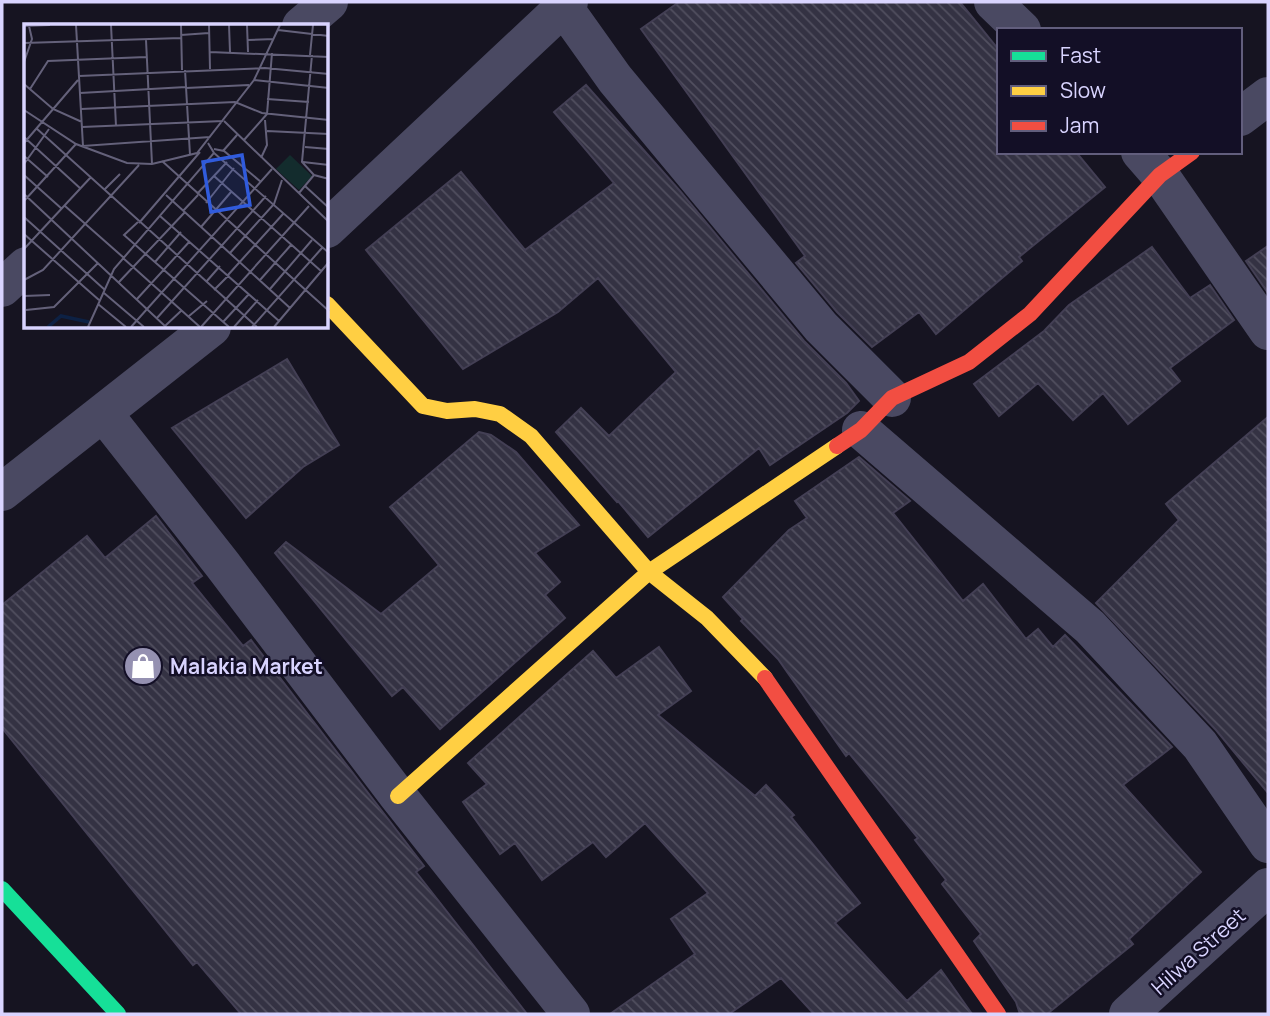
<svg xmlns="http://www.w3.org/2000/svg" width="1270" height="1016" viewBox="0 0 1270 1016" font-family="Manrope,sans-serif">
<style>
.building{fill:url(#building-back-hatch);stroke:#433f54;stroke-width:2}
.lines{fill:none;stroke-linecap:round;stroke-linejoin:round}
.street{stroke:#4a4962;stroke-width:38}
.fast{stroke:#16e098;stroke-width:16}
.slow{stroke:#ffcf43;stroke-width:16}
.jam{stroke:#f24e42;stroke-width:16}
.labels{text-anchor:middle;dominant-baseline:central;stroke-width:5;stroke-linejoin:round;paint-order:stroke}
.poi-label{font-size:21px;font-weight:bold;fill:#d9d4ff;stroke:#130f26;text-anchor:start}
.street-label{font-size:21px;fill:#d9d4ff;stroke:#130f26}
.inset-river{fill:none;stroke:#0d2144;stroke-width:3.5}
.inset-road{fill:none;stroke:#64617a;stroke-width:2}
.view{fill:#305bdc;fill-opacity:0.15;stroke:#305bdc;stroke-width:3.5}
.inset-edge{fill:none;stroke:#d9d4ff;stroke-width:3.5}
</style>
<defs>
<pattern id="building-back-hatch" width="6" height="6" patternUnits="userSpaceOnUse" patternTransform="scale(1.75)"><rect width="6" height="6" fill="#343243"/><path d="M-1 5l2 2M0 0l6 6M5-1l2 2" fill="none" stroke="#514f5f"/></pattern>
</defs>
<rect width="100%" height="100%" fill="#161421"/>
<path class="building" d="M679,2H960L999,50V152H1076L1105,187L1019,257L1022,261L936,334L919,312L872,347L837,312L796,263L805,256L641,29Z
M586,85L680,191L804,341L846,383L859,401L847,413L770,465L759,448L648,537L618,501L617,502L556,432L581,408L609,436L676,372L598,278L558,312L463,369L366,250L461,172L525,250L614,183L554,112Z
M1268,246V293L1246,261Z
M1152,247L1190,298L1210,285L1234,320L1170,368L1180,381L1128,424L1103,393L1073,420L1038,383L999,416L974,384L1044,331L1069,305Z
M287,359L339,445L303,467L246,518L172,428Z
M1268,417V793L1216,730L1096,603L1179,520L1166,504Z
M479,432L491,435L516,452L579,525L535,553L560,582L545,595L565,618L440,729L403,687L392,696L275,553L286,542L381,614L439,565L390,507Z
M859,457L910,501L893,513L963,601L983,584L1026,639L1038,629L1053,647L1065,635L1172,747L1123,785L1201,872L1129,939L1133,944L1047,1014H1020L1016,1002L974,941L981,934L942,884L946,880L915,840L918,838L849,753L846,756L778,659L741,621L743,619L723,597L789,530L807,518L795,501Z
M156,516L202,576L192,583L243,646L251,640L424,866L416,872L527,1014H241L197,962L193,965L2,728V605L87,536L105,558Z
M659,647L691,691L658,715L755,796L766,785L794,815L791,817L860,903L835,923L907,1001L941,970L972,1014H814L781,978L729,1014H610L695,954L671,919L708,893L645,823L606,857L593,842L542,880L515,843L500,854L463,802L487,784L468,763L593,651L616,678Z"/>
<g class="lines">
<path class="street" d="M993,2L1022,30
M563,6L615,79L821,327L892,398
M301,26L329,2
M1240,117L1268,96
M1140,152L1160,175L1268,331
M327,229L569,2
M2,288L26,266
M104,414L222,564L398,796L571,1014
M861,430L1090,627L1200,745L1268,844
M2,492L212,327
M1128,1014L1268,887"/>
<path class="fast" d="M2,889L118,1014"/>
<path class="slow" d="M327,304L423,406L447,411L475,409L500,414L531,436L649,572L707,618L765,678
M398,796L649,572L837,446"/>
<path class="jam" d="M837,446L861,430L892,398L969,362L1030,314L1160,175L1192,152
M765,678L998,1014"/>
</g>
<defs>
<symbol id="shop-disc" viewBox="-11 -11 22 22"><circle r="9.5" fill="#9591b1" stroke="#130f26"/><path d="M-5-2.5h2.3a2.7 3.5 0 0 1 5.4 0H5L5.5 6h-11ZM-1.5-2.5h3a1.5 2.3 0 0 0-3 0Z" fill="#fff"/></symbol>
</defs>
<g fill-rule="evenodd">
<use href="#shop-disc" x="121" y="644" width="44" height="44"/>
</g>
<g class="labels">
<g class="poi-label">
<text x="170" y="666">Malakia Market</text>
</g>
<g class="street-label">
<text transform="translate(1198 951) rotate(-42)">Hilwa Street</text>
</g>
</g>
<g transform="translate(24 24)">
<rect width="304" height="304" fill="#161421"/>
<path d="M266,131L288,152L275,166L252,145Z" fill="#132c2d"/>
<path class="inset-river" d="M24,303L37,292L65,298"/>
<path class="inset-road" d="M52,1L59,122L186,113M87,1L92,102M157,1L158,46M185,1L186,45M205,1L206,28M223,1L224,28M0,2L26,1M254,6L305,12M157,11L185,9M122,16L128,140M224,16L250,15M0,19L157,14M186,28L305,33M286,31L289,1M288,31L278,138L290,151L305,155M0,38L8,15L5,2M161,46L166,131M55,52L241,44L305,50M230,56L305,64M0,60L29,85L58,98M162,64L225,61M6,65L24,37L122,33M56,69L162,63M243,75L285,78M57,85L211,78L238,89L305,96M0,86L52,120L103,139L128,140L173,129L230,56L256,1M200,97L305,198M58,103L199,97M12,104L233,303M243,107L305,110M0,113L57,165M220,116L243,90L248,29M0,119L54,56M281,123L305,125M190,125L200,127L237,158M199,127L213,111M190,129L305,229M0,132L24,153M237,134L243,121L241,96M138,137L305,287M279,138L305,141M0,140L25,105M0,151L38,185M190,152L297,247M281,162L305,184M81,165L96,150M275,169L290,151M0,170L142,303M173,170L203,138M142,171L266,284M0,177L52,120M182,179L210,144M41,182L100,234M159,187L174,171M136,192L255,297M0,193L81,266M114,198L100,211L205,303M115,199L176,128M177,203L207,168M0,210L75,276M0,225L67,153M206,229L250,180L258,156M99,234L176,303M131,238L157,208M204,251L259,190M0,256L19,246L115,141M236,256L267,221M95,258L161,188M182,258L196,242M246,265L288,216M190,266L205,251M80,269L120,303M0,272L26,271M113,275L166,217M74,280L102,303M2,286L30,283L74,239M165,292L183,277M133,294L242,172M199,298L225,270M141,302L158,286M64,303L90,245L190,129L184,119M107,303L248,145M177,303L285,182M210,303L234,276M228,303L298,224M250,303L305,238"/>
<path class="view" d="M218,131L226,181L187,188L179,138Z"/>
<rect width="304" height="304" class="inset-edge"/>
</g>
<rect width="1270" height="1016" fill="none" stroke="#d9d4ff" stroke-width="7"/>
<rect x="997" y="28" width="245" height="126" fill="#130f26" stroke="#625e7d" stroke-width="2"/>
<rect x="1011" y="51" width="35" height="10" fill="#16e098" stroke="#625e7d" stroke-width="2"/>
<text x="1060" y="63" font-size="21" fill="#d9d4ff">Fast</text>
<rect x="1011" y="86" width="35" height="10" fill="#ffcf43" stroke="#625e7d" stroke-width="2"/>
<text x="1060" y="98" font-size="21" fill="#d9d4ff">Slow</text>
<rect x="1011" y="121" width="35" height="10" fill="#f24e42" stroke="#625e7d" stroke-width="2"/>
<text x="1060" y="133" font-size="21" fill="#d9d4ff">Jam</text>
</svg>
